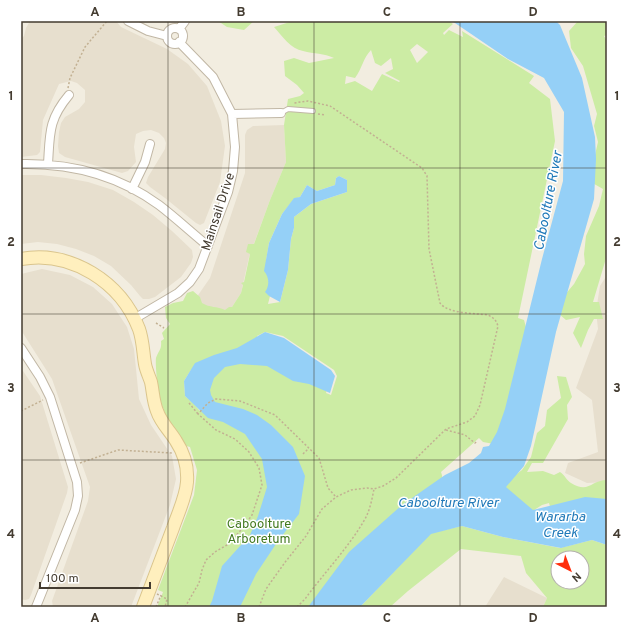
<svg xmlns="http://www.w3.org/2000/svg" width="628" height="628" viewBox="0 0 628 628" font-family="Overpass,sans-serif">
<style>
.residential{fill:#e7dfce}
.green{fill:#cceca4;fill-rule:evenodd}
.water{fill:#95d0f7}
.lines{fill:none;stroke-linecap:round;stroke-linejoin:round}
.lane-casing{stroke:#c1b7a5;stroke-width:6}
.street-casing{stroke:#c1b7a5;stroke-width:10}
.secondary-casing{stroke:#dac58d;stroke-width:14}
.path{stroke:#c2b092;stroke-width:1.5;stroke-dasharray:2 2;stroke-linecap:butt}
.lane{stroke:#fff;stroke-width:4}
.street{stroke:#fff;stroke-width:8}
.secondary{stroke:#ffefbe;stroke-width:12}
.grid{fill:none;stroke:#443c31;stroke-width:1;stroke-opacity:0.55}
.labels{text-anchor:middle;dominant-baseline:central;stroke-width:3;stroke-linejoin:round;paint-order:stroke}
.street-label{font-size:13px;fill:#443c31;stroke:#fff}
.park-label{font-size:13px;fill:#437a20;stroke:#fff}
.water-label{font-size:14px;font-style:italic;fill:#217ab9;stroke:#fff}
.neatline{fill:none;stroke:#443c31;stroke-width:1.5}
.grid-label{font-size:13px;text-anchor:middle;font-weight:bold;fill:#443c31}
</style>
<rect width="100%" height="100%" fill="#f2ede0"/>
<path class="residential" d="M30,21H116L121,27L167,49L188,64L207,86L221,121L225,146L220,182L204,223L200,225L196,223L165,198L150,187L146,183L148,177L165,149L166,143L164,138L159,133L151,130L143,131L136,134L134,147L136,162L128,171L122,173L65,157L59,153L58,146L59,132L61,123L65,117L79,109L85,102V90L77,83L71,81L59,84L43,120L40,152L37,155L21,157V39L24,36L26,28Z
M284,125L286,162L270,200L249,257L241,293L225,318L194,301L210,278L245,173V135L247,130L253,126Z
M21,175H41L66,178L88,182L113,190L134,202L153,215L172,231L192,250L193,257L191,263L181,277L155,297L149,299H143L140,296L131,285L111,266L94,256L76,249L57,244L38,242L21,244Z
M42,269L70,275L93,287L112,304L127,327L134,349L139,399L151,425L172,456L176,479L170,505L131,607H53L52,601L88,501L90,487L52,379L21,330V274Z
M607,275V482L587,483L565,473L568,463L598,452L592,400L576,388L598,329L596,311L600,286Z
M21,370L23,371L40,396L68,487L67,493L31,595L29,599L25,600L21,599Z
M504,577L547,598L543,607H485Z"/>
<path class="green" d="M218,21H254L244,30L227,27Z
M293,21H449L453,24L443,33L444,35L449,30L463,37L462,31L534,76L529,83L550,99L555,141L518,318L524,320L527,331L506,423L494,444L483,442L479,438L441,472C444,479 441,485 437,492C425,493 416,497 408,505C405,508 406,511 404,514C401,521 391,523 385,525L383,534L371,536L365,545L356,550L354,561L346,562L347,569L341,580L331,582L327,588L331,593L330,603L318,602L313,607H157L163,592L158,590L194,495L197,470L190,447C176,445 164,412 160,399C158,393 155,364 156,358C158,351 162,350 161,341L164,339L162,333L170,324L166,318L165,307L173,303L183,301L187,293L193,291L200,297L202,303C210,308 217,306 225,310L229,307H232L241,293L243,285L241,283L244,282L250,254L246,252L248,244H254L270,200L286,162L284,125L288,99L300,96L304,93L297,85L285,76L284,61L294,58L309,63L334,58C324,53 314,54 303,51C291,49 282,36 274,27ZM417,44L428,52L417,63L410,50ZM371,50L375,63L381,66L391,58L393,69L385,73L400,81L399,82L382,74L372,91L355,81L345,84L346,76L355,78C362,69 363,58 371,50ZM339,176L347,180V192L311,204L294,217V228L291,239L288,270L280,302L268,304L271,292L269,289L271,283L268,280V275L266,273L268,272L270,268L269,263L266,261L269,243L282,214L294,199L300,197L307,185L317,191L335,185L336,178ZM265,332L283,336L334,370L337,376L331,395L326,393L327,390L311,382L295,378L265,363L252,361H234L221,365L209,374L204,385L206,398L211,401L200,411L193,403L185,396L184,381L191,370L207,361L220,357L227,360L231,355L240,350L248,352L254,348L253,342L257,340V336Z
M578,21H603L607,22V35L604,36L607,41V255L593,302H599L603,319H594L588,330L581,348L573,333L580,317L566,320L559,314L563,297L574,284L585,264L584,254L586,236L599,206L603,189L589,181L598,142L594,126L597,114L583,66L571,48L569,31Z
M557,376L566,377L572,397L567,405L568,419L543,463H532L527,472L543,471L554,475L560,472C565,475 567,481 571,483C589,494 591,480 607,480V504L551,510L549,503L542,505L531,512L500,488L511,478L522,470L531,457L537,433L545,426L547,410L561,398Z
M462,526L503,537L560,548L592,540L607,545V607H543L547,598L526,573L521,556L461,549L408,591L390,607H360L431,533ZM558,558H582V582H558Z"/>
<path class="water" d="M452,21H556L560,25L582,78L595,137L596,159L594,199L556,332L531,446L524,466L506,487L533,510L585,497L607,499V545L592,540L561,548L503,537L462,526L431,534L360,607H308L349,552L402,505L445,475L469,463L481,453L483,447L489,446L497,432L505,409L542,259L563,181L564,112L544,78L508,59Z
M339,176L347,180V192L311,204L294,217V228L291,239L288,270L280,302L269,296L265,292C270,285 269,277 264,271L269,243L282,214L294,198L300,197L307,185L317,191L335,185L336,178Z
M265,332L284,338L331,370L335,376L330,393L309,384L293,381L267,366L240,364L225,367L214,378L210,390L211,395L215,402L243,409L257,415L271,425L293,447L305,476L299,514L278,541L256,574L240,607H209L212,601L222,566L250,535L258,516L267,487L262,459L245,434L223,422L208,418L185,396L184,381L195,363L214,355L237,348Z"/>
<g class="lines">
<defs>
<path id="lane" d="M281,113L288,109L313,111"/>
<path id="street" d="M128,21L148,31L167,36
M167 36a8 8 0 1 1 16 0a8 8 0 1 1-16 0Z
M179,29L185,21
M232,114L281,113
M21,164C71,163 118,175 159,205C176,218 192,233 208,246
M48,164C50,134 48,120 69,95
M132,189L145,162L150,144
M134,319L178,293L190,282L199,269L228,192L233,171L235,147L232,114L213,77L179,42
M21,348L40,377L50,397L77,482L78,496L75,510L36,607"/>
<path id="secondary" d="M21,259C71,250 121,282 139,329C143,340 143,352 145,364C146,370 149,376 151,382C153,391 153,401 157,411C161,423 170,431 176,441C184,453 188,468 187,482C186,497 178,513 173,528C163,554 153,581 143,607"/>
</defs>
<use href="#lane" class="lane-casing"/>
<use href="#street" class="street-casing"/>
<use href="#secondary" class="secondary-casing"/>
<path class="path" d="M68,88L70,78L85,47L107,21
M318,114L325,115
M156,323L164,328
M189,403L198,414
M21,411L43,400
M446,430L465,435L475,443L477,441
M303,454L308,449
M80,463L118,450L172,453
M157,594L167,599L165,607
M156,607L161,595
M185,607L199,583L202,570L206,560L215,552L227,545L242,529L252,515L262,485L259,468L249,452L235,439L216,430L198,414L208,403L216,399L240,401L275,415L319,458L328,488L336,497
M259,607L266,589L286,561L306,536L322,509L336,497L351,490L367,488L374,489L383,486L396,478L446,429L467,422L475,416L480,405L498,326C496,320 494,318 488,315C475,313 448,314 440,303L429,249L427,176L422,168L330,106L308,101L294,103
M297,607L305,599C324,573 349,547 365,519C370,510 372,499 374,489"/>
<use href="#lane" class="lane"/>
<use href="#street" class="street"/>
<use href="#secondary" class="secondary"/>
</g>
<path class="grid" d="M168,21V607M314,21V607M460,21V607M21,168H607M21,314H607M21,460H607"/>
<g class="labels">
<g class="street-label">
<text transform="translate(219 212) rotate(-72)">Mainsail Drive</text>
</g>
<g class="park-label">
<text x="259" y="525">Caboolture<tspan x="259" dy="15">Arboretum</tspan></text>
</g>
<g class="water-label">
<text transform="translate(549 201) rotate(-79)">Caboolture River</text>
<text x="448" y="503">Caboolture River</text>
<text x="560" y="517">Wararba<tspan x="560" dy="16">Creek</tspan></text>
</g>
</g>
<rect width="628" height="628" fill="none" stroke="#ffffff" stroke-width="44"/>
<g transform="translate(570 570) rotate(138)"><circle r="19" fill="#ffffff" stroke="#b4b1ad"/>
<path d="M0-3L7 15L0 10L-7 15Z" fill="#ff2d0b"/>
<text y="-6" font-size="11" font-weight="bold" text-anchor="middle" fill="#443c31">N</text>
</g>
<path d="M40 582v6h110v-6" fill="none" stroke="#443c31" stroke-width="2"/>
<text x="46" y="582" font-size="12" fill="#443c31" stroke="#ffffff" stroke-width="3" paint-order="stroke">100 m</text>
<rect x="22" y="22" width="584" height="584" class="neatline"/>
<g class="grid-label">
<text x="95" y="16">A</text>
<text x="241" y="16">B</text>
<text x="387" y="16">C</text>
<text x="533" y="16">D</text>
<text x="11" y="100">1</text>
<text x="617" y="100">1</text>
<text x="11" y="246">2</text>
<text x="617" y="246">2</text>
<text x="11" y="392">3</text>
<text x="617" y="392">3</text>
<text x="11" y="538">4</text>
<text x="617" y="538">4</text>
<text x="95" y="622">A</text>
<text x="241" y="622">B</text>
<text x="387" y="622">C</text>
<text x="533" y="622">D</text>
</g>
</svg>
